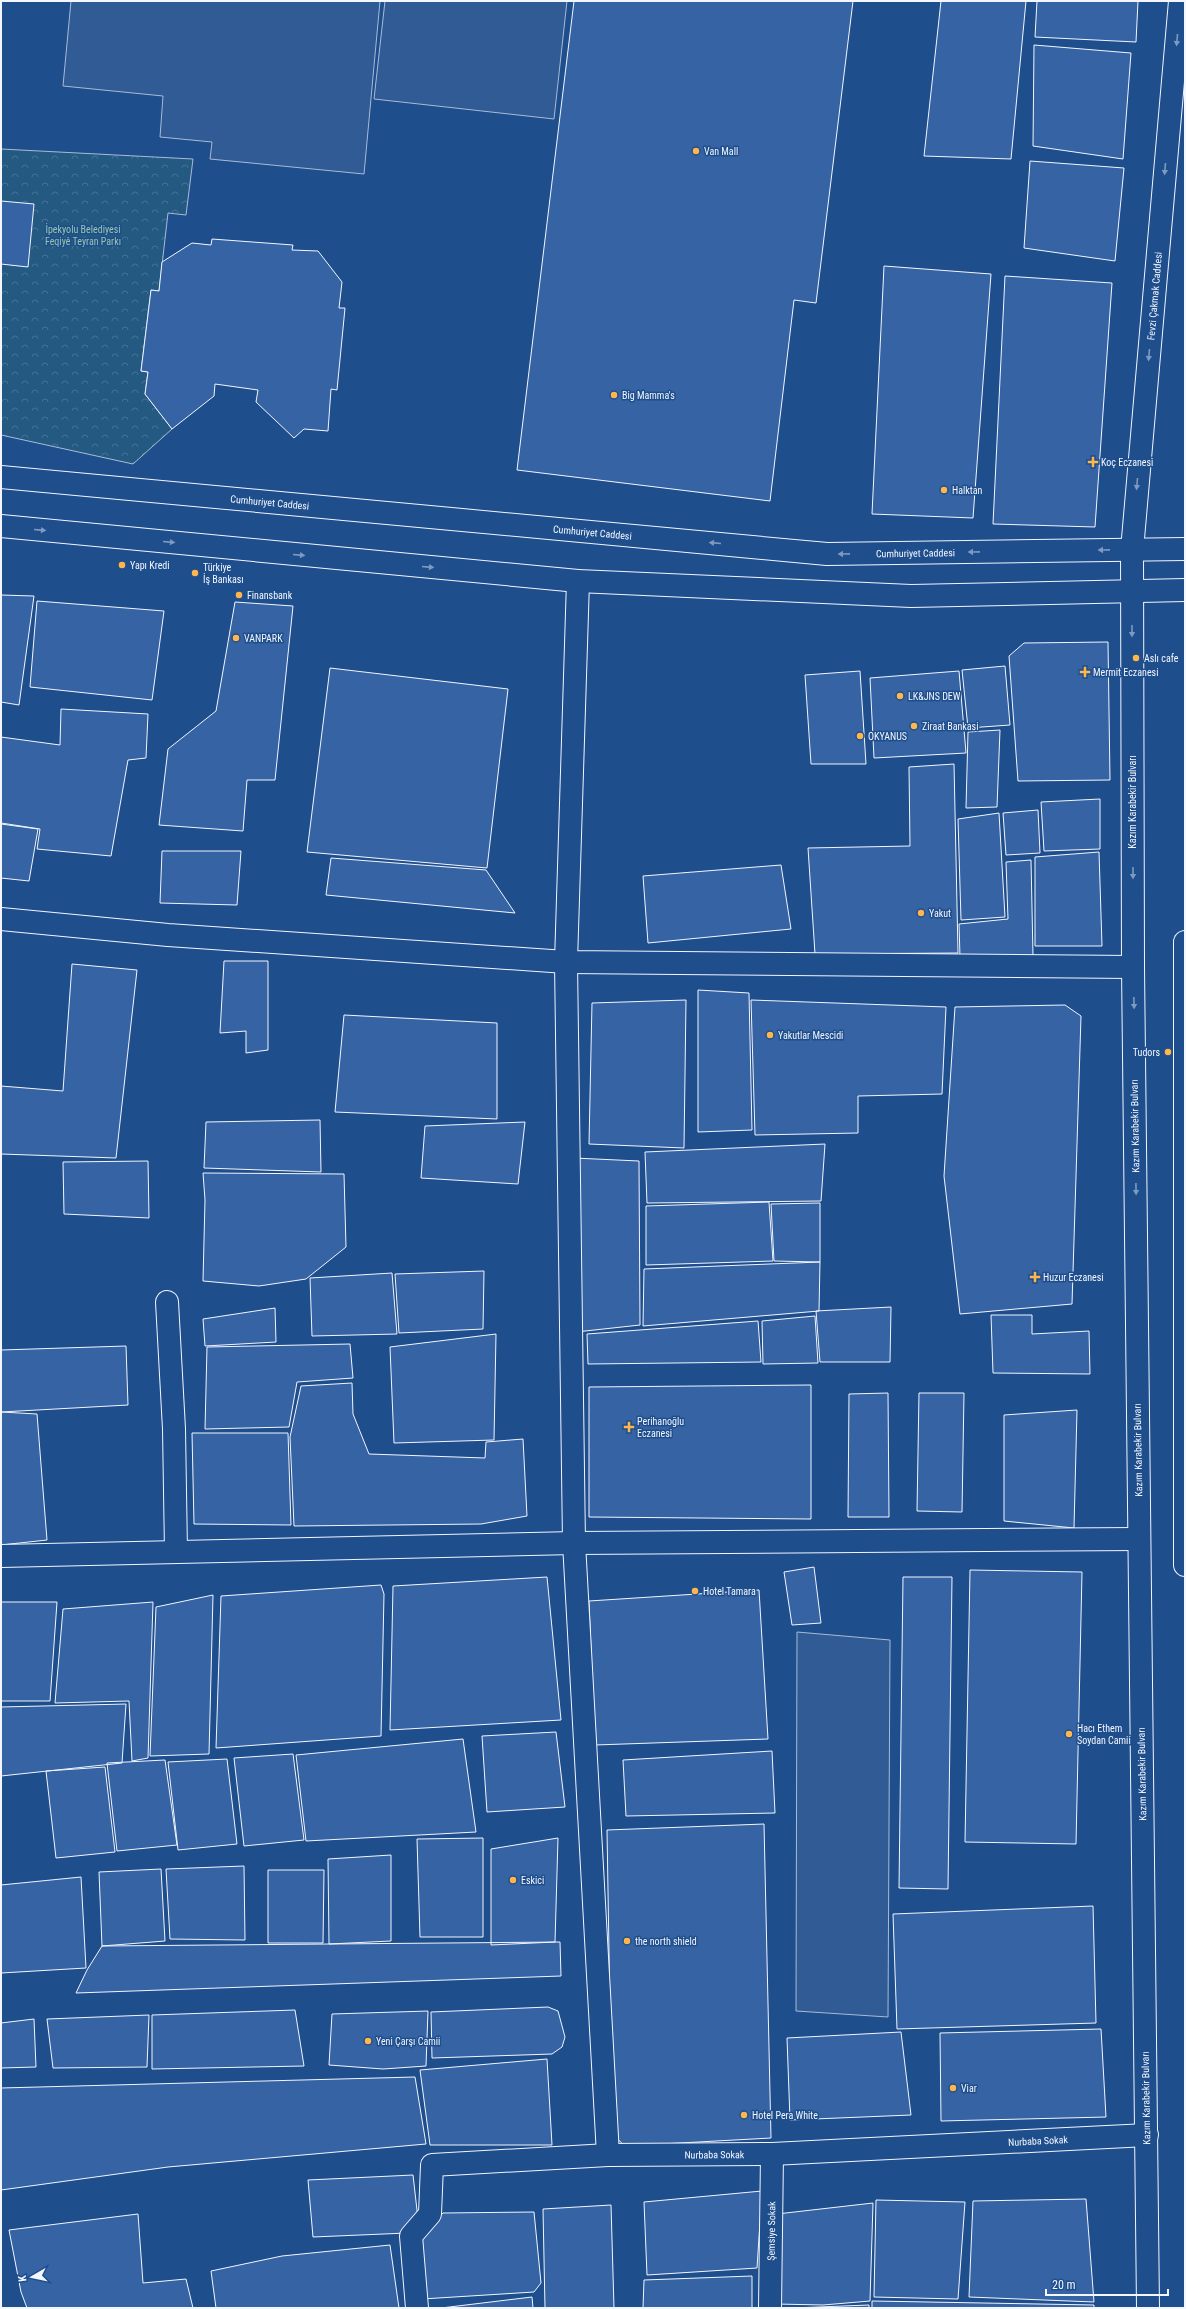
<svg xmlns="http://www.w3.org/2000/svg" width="1186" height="2309" viewBox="0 0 1186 2309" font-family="'Roboto Condensed',sans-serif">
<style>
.forest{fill:url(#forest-crowns);stroke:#a8bbd7}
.parking{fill:#305b95;stroke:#a8bbd7}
.building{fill:#3563a3;stroke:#f2f6ff}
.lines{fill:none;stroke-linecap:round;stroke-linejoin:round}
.street-casing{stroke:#f2f6ff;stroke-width:24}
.secondary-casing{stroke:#f2f6ff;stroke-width:24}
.primary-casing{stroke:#f2f6ff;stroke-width:24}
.street{stroke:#1f4e8c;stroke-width:22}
.secondary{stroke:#1f4e8c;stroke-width:22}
.primary{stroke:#1f4e8c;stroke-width:22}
.oneway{fill:#7e9ac0}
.poi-dot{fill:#ffb74d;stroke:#1f4e8c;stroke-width:1.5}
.labels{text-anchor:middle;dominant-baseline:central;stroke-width:3;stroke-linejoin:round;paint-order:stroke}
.poi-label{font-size:10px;fill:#f2f6ff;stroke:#1f4e8c;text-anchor:start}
.park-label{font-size:10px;fill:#97c8a6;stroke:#1f4e8c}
.street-label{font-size:10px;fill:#f2f6ff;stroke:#1f4e8c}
</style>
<defs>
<pattern id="forest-crowns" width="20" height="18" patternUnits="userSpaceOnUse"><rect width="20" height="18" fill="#245a82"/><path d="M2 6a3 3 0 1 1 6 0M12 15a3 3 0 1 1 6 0" fill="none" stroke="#447295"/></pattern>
</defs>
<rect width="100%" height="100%" fill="#1f4e8c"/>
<path class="forest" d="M1,149L193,159L186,215L168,213L159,291L151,290L141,371L148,372L145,394L172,429L133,464L1,435Z"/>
<path class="parking" d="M71,1H380L364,174L210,159L212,142L160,137L163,96L63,86Z
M385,1H567L554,119L374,99Z
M797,1632L890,1640L888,2017L796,2011Z"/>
<path class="building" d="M574,1H853L816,303L794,300L770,501L517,470Z
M941,1H1026L1011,159L924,156Z
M1037,1H1138L1136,42L1035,37Z
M1034,45L1131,53L1123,159L1033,146Z
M1030,161L1124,168L1115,261L1024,248Z
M1,201L34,204L28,267L1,264Z
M212,239L293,245L292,250L318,251L342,282L339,308H345L337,390L331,389L328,431L304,429L294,438L256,402L258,390L215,384L214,396L172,429L145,394L148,372L141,371L151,290L159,291L162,262L192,243L211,245Z
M884,266L991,274L973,518L872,514Z
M1005,276L1112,283L1095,527L993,524Z
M1,595L34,596L19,705L1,702Z
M37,601L164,611L152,700L30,687Z
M235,602L293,606L275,780H247L243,831L159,825L168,749L216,711Z
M1108,642L1110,780L1018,781L1009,656L1024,643Z
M1005,666L1010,725L968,728L962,670Z
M330,668L508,689L487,868L307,852Z
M860,671L866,764H811L805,675Z
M959,671L966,753L874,758L870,678Z
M61,709L148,714L146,758L128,760L111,856L37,849L40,829L1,823V737L60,745Z
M1000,730L997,807L966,808L968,732Z
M954,764L958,953L815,954L808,848L910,846L909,767Z
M1100,799V849L1044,851L1041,802Z
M1038,810L1040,853L1006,855L1003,813Z
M999,813L1005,917L961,920L958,819Z
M1,824L38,829L29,881L1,878Z
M162,851H241L237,905L160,903Z
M1099,852L1102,946H1035V857Z
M331,858L486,870L515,913L326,895Z
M1031,860L1033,956L960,957L959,924L1008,919L1006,862Z
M781,865L791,929L648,943L643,876Z
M224,961H268V1050L246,1053V1031L220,1033Z
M72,964L137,970L116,1158L1,1154V1086L63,1091Z
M698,990L749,993L752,1130L698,1132Z
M686,1000L684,1148L589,1144L592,1003Z
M751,1000L946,1007L942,1094L858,1096V1133L755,1135Z
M1065,1005L1081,1016L1072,1304L960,1314L944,1176L955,1007Z
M344,1015L497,1023V1119L335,1112Z
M320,1120L321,1172L204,1168L206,1122Z
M525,1122L518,1184L421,1178L425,1126Z
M825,1144L821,1201L647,1203L645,1152Z
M574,1158L639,1161L640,1325L576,1332Z
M148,1161L149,1218L64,1214L63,1162Z
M203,1173L344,1174L346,1247L306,1279L259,1286L203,1281L205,1200Z
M769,1202L773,1261L646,1265V1206Z
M820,1203V1262L774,1261L771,1204Z
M820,1262L819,1311L643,1326L644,1269Z
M484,1271L483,1329L399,1333L395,1274Z
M392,1273L397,1334L312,1336L310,1278Z
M891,1307L890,1362H820L816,1311Z
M275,1308L276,1342L205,1346L203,1319Z
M991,1315H1032V1334L1089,1331L1090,1374L993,1373Z
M815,1316L818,1363L763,1364L762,1321Z
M758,1321L761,1362L588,1364L587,1334Z
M496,1334L494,1440L394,1443L390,1347Z
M350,1344L353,1378L297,1382L289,1427L205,1429L207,1347Z
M126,1346L128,1405L1,1412V1350Z
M352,1383L353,1414L369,1454L485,1458L486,1442L523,1439L527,1516L481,1524L294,1526L290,1437L301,1386Z
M811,1385V1519L589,1517V1387Z
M888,1393L889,1517H848L849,1394Z
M919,1393H964L962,1512L917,1511Z
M1077,1410L1074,1528L1004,1521V1415Z
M1,1412L37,1414L47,1540L1,1545Z
M192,1433H288L291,1525L194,1524Z
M814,1567L821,1623L792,1625L784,1572Z
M970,1570L1082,1572L1076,1844L965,1842Z
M547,1577L561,1720L390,1730L393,1586Z
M903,1577H952L948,1889L899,1888Z
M381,1585L384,1594L381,1736L216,1748L221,1596Z
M759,1590L768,1739L595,1745L589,1601Z
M213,1595L209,1754L150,1756L156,1607Z
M1,1602H57L50,1701H1Z
M153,1602L148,1758L132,1761L129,1701L55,1703L63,1609Z
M126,1704L122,1763L1,1776V1707Z
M556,1732L565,1807L487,1812L482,1736Z
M463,1739L476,1832L306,1841L296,1755Z
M772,1751L775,1813L626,1816L623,1760Z
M293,1754L304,1840L244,1846L234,1758Z
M227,1759L237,1844L178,1850L168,1762Z
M165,1760L177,1845L117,1851L107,1763Z
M105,1767L115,1852L56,1858L46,1771Z
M764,1824L771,2138L625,2146L612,2134L607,1830Z
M483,1838V1937H420L417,1839Z
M558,1838L555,1942L491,1945V1849Z
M391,1855V1941L329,1944L328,1859Z
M244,1866L245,1940L170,1939L166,1869Z
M161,1869L165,1941L102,1946L99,1872Z
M268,1870H324L323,1943H268Z
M81,1877L86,1968L1,1973V1885Z
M1093,1906L1096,2023L897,2029L893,1914Z
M560,1942L561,1976L76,1993L87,1970L102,1946Z
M548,2007L558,2011L565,2037L562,2047L552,2054L432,2058L431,2012Z
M295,2010L304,2066L152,2069V2015Z
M428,2011L426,2066L383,2069L329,2065L332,2014Z
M149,2015L147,2067L53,2068L47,2019Z
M34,2019L36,2067L1,2068V2023Z
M1101,2029L1106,2117L941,2121L940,2033Z
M901,2032L911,2115L790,2120L787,2038Z
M547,2059L552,2145H430L420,2070Z
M415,2077L426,2144L168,2167L1,2190V2088Z
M413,2175L418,2219L407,2233L313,2237L308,2180Z
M762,2191L757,2268L647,2275L644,2202Z
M1086,2199L1094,2302L969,2297L973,2201Z
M876,2200L965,2202L958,2299L874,2297Z
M873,2203L870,2301L823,2305L776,2304L777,2214Z
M611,2205L614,2308H545L543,2209Z
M534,2212L541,2283L534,2292L422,2299L418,2238L443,2213Z
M138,2214L143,2283L186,2279L193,2308H27L21,2292L9,2230Z
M390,2245L399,2308H216L211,2271L282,2256Z
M752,2276V2308H643L644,2280Z
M532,2297L533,2308H441Z
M872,2301L1094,2305V2308H872Z
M869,2305V2308H793Z"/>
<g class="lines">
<defs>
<g id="street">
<path d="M578,581L566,962L574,1543L608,2155"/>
<path d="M1,919L168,935L566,962L1133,967"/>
<path d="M167,1302L174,1429L176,1552"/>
<path d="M1,1556L574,1543L1139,1539"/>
<path id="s1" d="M417,2308L411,2236L430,2214L432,2165L608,2155L772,2154L1147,2135"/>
<path id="s2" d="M770,2308L772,2154"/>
</g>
<g id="secondary">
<path d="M1185,942V1565"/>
<path id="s3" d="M1148,2308L1133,967L1132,550L1180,1"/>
</g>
<g id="primary">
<path id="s4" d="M1,477L827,554L1185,549"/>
<path d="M1,526L578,581L911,596L1185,590"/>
</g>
</defs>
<use href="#street" class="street-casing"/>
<use href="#secondary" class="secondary-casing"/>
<use href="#primary" class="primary-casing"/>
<use href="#street" class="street"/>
<use href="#secondary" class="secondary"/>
<use href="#primary" class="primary"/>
</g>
<defs><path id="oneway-solid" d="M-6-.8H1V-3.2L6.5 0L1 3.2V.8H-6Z"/></defs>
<g class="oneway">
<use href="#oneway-solid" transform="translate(1177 40) rotate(95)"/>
<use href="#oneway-solid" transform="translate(1165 169) rotate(95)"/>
<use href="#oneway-solid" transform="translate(1149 355) rotate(95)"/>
<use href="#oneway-solid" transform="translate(1137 484) rotate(95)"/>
<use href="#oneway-solid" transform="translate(40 530) rotate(5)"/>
<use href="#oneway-solid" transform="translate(169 542) rotate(5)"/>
<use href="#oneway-solid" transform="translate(715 543) rotate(-175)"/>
<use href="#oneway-solid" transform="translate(1104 550) rotate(179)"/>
<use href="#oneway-solid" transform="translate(974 552) rotate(179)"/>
<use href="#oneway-solid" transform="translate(844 554) rotate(179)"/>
<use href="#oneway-solid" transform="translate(299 555) rotate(5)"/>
<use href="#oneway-solid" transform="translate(428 567) rotate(5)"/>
<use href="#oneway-solid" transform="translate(1132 631) rotate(90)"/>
<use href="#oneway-solid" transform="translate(1133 873) rotate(90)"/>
<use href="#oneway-solid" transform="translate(1134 1003) rotate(89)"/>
<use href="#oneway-solid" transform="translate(1136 1189) rotate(89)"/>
</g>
<g class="poi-dot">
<circle cx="696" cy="151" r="4"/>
<circle cx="614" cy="395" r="4"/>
<path d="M1091 456h4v4h4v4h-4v4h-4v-4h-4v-4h4z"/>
<circle cx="944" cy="490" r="4"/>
<circle cx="122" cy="565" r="4"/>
<circle cx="195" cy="573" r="4"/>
<circle cx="239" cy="595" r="4"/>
<circle cx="236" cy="638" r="4"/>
<circle cx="1136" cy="658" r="4"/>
<path d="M1083 666h4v4h4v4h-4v4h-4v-4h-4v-4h4z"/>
<circle cx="900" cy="696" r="4"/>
<circle cx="914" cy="726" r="4"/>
<circle cx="860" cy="736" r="4"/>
<circle cx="921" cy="913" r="4"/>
<circle cx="770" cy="1035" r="4"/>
<circle cx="1168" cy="1052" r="4"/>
<path d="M1033 1271h4v4h4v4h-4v4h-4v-4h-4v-4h4z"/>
<path d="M627 1421h4v4h4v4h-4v4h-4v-4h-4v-4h4z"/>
<circle cx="695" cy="1591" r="4"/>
<circle cx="1069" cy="1734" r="4"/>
<circle cx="513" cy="1880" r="4"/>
<circle cx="627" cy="1941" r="4"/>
<circle cx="368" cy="2041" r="4"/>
<circle cx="953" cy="2088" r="4"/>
<circle cx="744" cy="2115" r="4"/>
</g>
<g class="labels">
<g class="poi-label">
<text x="704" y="151">Van Mall</text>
<text x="622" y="395">Big Mamma's</text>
<text x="1101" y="462">Koç Eczanesi</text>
<text x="952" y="490">Halktan</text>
<text x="130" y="565">Yapı Kredi</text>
<text x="203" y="567">Türkiye<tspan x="203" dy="12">İş Bankası</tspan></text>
<text x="247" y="595">Finansbank</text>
<text x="244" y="638">VANPARK</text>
<text x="1144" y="658">Aslı cafe</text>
<text x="1093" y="672">Mermit Eczanesi</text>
<text x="908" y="696">LK&amp;JNS DEW</text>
<text x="922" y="726">Ziraat Bankasi</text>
<text x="868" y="736">OKYANUS</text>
<text x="929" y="913">Yakut</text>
<text x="778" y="1035">Yakutlar Mescidi</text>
<text x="1160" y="1052" text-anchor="end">Tudors</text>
<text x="1043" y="1277">Huzur Eczanesi</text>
<text x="637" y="1421">Perihanoğlu<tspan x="637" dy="12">Eczanesi</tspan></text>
<text x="703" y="1591">Hotel Tamara</text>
<text x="1077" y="1728">Hacı Ethem<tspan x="1077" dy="12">Soydan Camii</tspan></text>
<text x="521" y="1880">Eskici</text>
<text x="635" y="1941">the north shield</text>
<text x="376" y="2041">Yeni Çarşı Camii</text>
<text x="961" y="2088">Viar</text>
<text x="752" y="2115">Hotel Pera White</text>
</g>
<g class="park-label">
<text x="83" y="229">İpekyolu Belediyesi<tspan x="83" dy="12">Feqiyê Teyran Parkı</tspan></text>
</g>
<g class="street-label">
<text stroke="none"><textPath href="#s3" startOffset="2013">Fevzi Çakmak Caddesi</textPath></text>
<text stroke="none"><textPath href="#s4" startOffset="270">Cumhuriyet Caddesi</textPath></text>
<text stroke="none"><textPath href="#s4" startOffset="594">Cumhuriyet Caddesi</textPath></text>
<text stroke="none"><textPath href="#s4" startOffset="918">Cumhuriyet Caddesi</textPath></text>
<text transform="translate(1132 802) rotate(-90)">Kazım Karabekir Bulvarı</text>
<text transform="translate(1135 1126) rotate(-91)">Kazım Karabekir Bulvarı</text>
<text transform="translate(1138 1450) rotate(-91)">Kazım Karabekir Bulvarı</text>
<text transform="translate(1142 1774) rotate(-91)">Kazım Karabekir Bulvarı</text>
<text transform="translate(1146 2098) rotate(-91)">Kazım Karabekir Bulvarı</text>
<text stroke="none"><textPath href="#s1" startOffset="757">Nurbaba Sokak</textPath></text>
<text stroke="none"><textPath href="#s1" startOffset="433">Nurbaba Sokak</textPath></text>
<text stroke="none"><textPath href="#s2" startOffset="77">Şemsiye Sokak</textPath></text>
</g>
</g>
<rect width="1186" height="2309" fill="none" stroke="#f2f6ff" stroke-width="4"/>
<g transform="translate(32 2277) rotate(261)" stroke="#1f4e8c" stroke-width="3" paint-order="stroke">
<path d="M0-3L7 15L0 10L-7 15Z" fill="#f2f6ff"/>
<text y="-6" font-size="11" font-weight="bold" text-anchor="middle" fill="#f2f6ff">K</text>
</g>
<path d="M1046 2289v6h122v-6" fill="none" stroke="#f2f6ff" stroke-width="2"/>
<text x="1052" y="2289" font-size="12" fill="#f2f6ff" stroke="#1f4e8c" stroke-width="3" paint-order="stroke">20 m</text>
</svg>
